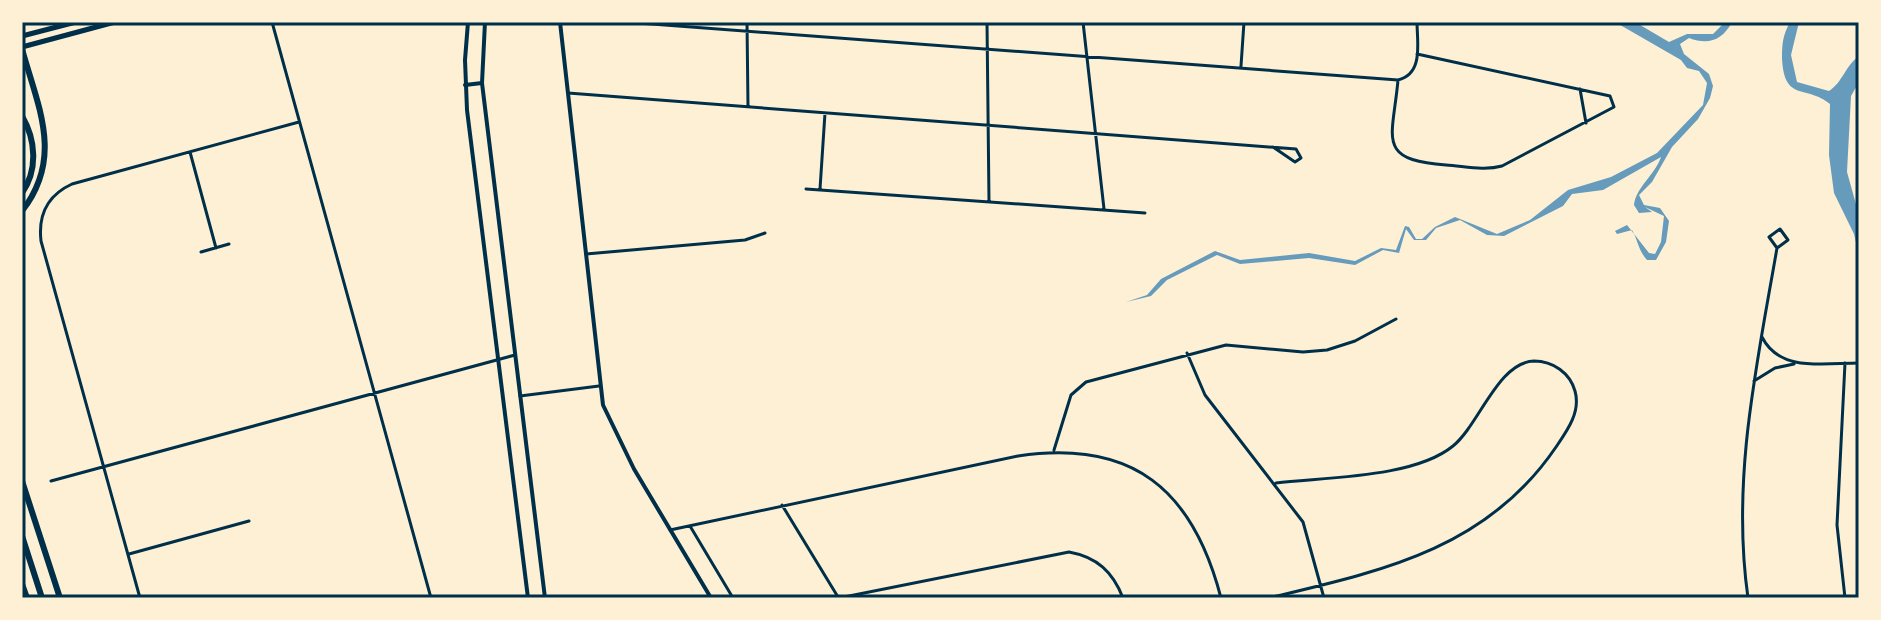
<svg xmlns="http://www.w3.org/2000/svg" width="1881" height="620" viewBox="0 0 1881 620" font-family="'Libre Baskerville',serif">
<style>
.water{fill:#669bbc}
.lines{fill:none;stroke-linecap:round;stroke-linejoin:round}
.minor{stroke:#003049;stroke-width:3}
.secondary{stroke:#003049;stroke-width:4}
.primary{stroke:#003049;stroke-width:5}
.motorway{stroke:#003049;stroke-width:6}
.neatline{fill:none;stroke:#003049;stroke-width:3}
</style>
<rect width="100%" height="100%" fill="#fdf0d5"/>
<path class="water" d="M1615,22H1635L1669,42L1687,34H1713L1725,22H1732C1722,41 1708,45 1689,38L1680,44L1684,54L1709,74L1713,86L1710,98L1698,119L1672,147L1652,182L1639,195L1644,205L1660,208L1669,221L1666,242L1656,260H1647C1638,250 1638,240 1632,230L1617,234L1615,231L1627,225L1649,253L1655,254L1661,242L1664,216L1645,207L1652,212L1639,213L1634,205C1636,187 1655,175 1661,157L1603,190L1572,194L1563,206L1504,236L1487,235L1460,220L1436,228L1426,240H1414L1406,229L1399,253L1383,250L1355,265L1309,258L1240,264L1217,255L1167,280L1151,296L1126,302L1147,295L1161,279L1215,251L1240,260L1309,253L1355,261L1381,248L1396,250L1405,226L1409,227L1416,239H1422L1435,227L1455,217L1497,234L1530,220L1568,190L1611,177L1657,153L1703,105L1707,83L1699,71L1687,68L1681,60Z
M1790,22H1799L1791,55L1797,82L1829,91C1843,82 1845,66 1859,56V82L1851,96L1847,172L1859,215V256L1854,234L1834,193L1829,155L1830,104C1806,84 1784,103 1782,58C1782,43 1783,35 1790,22Z"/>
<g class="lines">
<path class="minor" d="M272,22L431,598
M625,22L1398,80C1424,74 1417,42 1417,22
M747,22L748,107
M987,22L989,202
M1083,22L1104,209
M1241,66L1244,22
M1398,80C1393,138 1375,160 1446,165C1464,166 1484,171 1502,166L1614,107L1610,96L1417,54
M1580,89L1586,123
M568,93L1296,149L1301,158L1295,162L1273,147
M190,152L216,248
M806,189L1145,213
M820,189L825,113
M201,252L229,244
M586,254L745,240L765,233
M1762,337C1780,373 1825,363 1859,363
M1187,353L1205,395L1303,522L1324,598
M1845,363L1837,525L1845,598
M1754,381L1775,368L1794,364
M520,396L599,386
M1054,450L1071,395L1086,382L1226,345L1303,352L1327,350L1355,341L1396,319
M51,481L515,355
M782,505L838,597
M690,526L733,598
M670,530L1018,456C1133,439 1193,490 1221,598
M129,554L249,521
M140,598L41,241C38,215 48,195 72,184L299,122
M839,598L1069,552C1097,557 1113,572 1123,598
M1269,598C1382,571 1487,549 1556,447C1567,431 1581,412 1575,391C1570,373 1553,361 1534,361C1498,362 1479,425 1453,446C1414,478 1326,477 1276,483
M1748,598C1731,479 1757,364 1777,248L1788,240L1780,229L1769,237L1777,248"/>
<path class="secondary" d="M468,22L465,60L467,110L528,598
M485,22L482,83L545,598
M560,22L603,405L634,469L711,598
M465,85L482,83"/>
<path class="primary" d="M22,36L76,22
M22,47L115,22"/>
<path class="motorway" d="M22,49C38,107 64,157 22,211
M22,116C36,140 38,170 22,193
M22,481L60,598
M22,536L42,598
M22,584L27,598"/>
</g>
<rect width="1881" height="620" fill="none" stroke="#fdf0d5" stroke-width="48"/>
<rect x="24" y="24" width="1833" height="572" class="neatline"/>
</svg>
